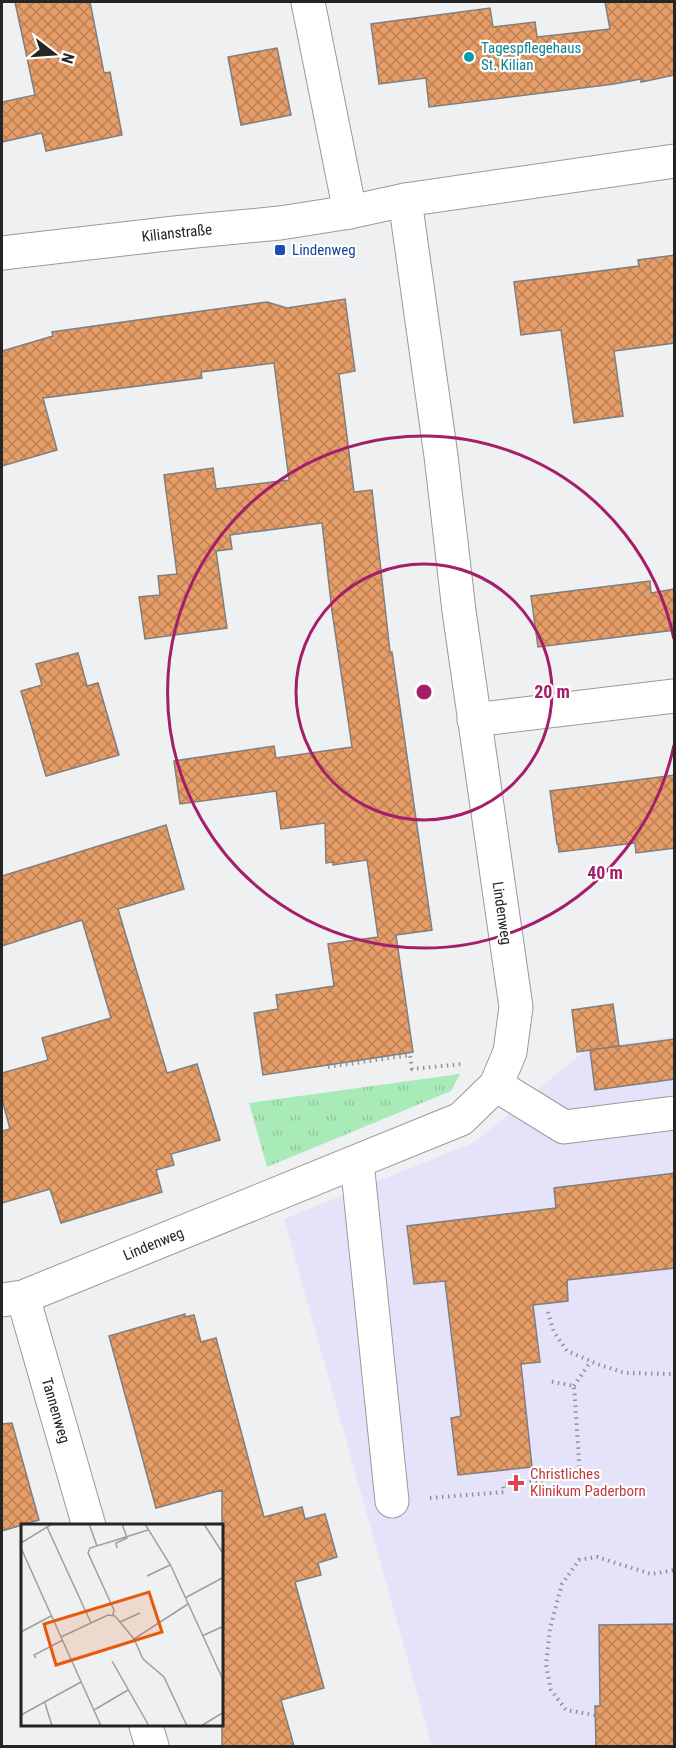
<svg xmlns="http://www.w3.org/2000/svg" width="676" height="1748" viewBox="0 0 676 1748" font-family="'Roboto Condensed',sans-serif">
<style>
.medical{fill:#e5e3f9}
.grass{fill:url(#grass-tufts)}
.building{fill:url(#building-cross-hatch);stroke:#807f7e;stroke-width:1.5}
.lines{fill:none;stroke-linecap:round;stroke-linejoin:round}
.minor-casing{stroke:#999a9b;stroke-width:35}
.path{stroke:#919293;stroke-width:4;stroke-dasharray:1.5 4.5;stroke-linecap:butt}
.minor{stroke:#fff;stroke-width:33}
.ring{fill:none;stroke:#a41e6a;stroke-width:3}
.culture-dot{fill:#0f9aa8;stroke:#fff;stroke-width:2}
.transit-dot{fill:#1a4fb4;stroke:#fff;stroke-width:2}
.health-dot{fill:#e0444e;stroke:#fff;stroke-width:2}
.labels{text-anchor:middle;dominant-baseline:central;stroke-width:4.5;stroke-linejoin:round;paint-order:stroke}
.culture-label{font-size:15px;fill:#0d838f;stroke:#fff;text-anchor:start}
.street-label{font-size:15px;fill:#242525;stroke:#fff}
.transit-label{font-size:15px;fill:#164399;stroke:#fff;text-anchor:start}
.health-label{font-size:15px;fill:#be3a42;stroke:#fff;text-anchor:start}
.inset-road{fill:none;stroke:#9e9f9f;stroke-width:1.5}
.view{fill:#e8590c;fill-opacity:0.15;stroke:#e8590c;stroke-width:3}
.inset-edge{fill:none;stroke:#242525;stroke-width:3}
.centre{fill:#a41e6a;stroke:#fff;stroke-width:3}
.ring-label{font-size:18px;text-anchor:middle;font-weight:bold;fill:#a41e6a;stroke:#fff;stroke-width:4.5;stroke-linejoin:round;paint-order:stroke}
</style>
<defs>
<pattern id="grass-tufts" width="24" height="20" patternUnits="userSpaceOnUse" patternTransform="scale(1.5)"><rect width="24" height="20" fill="#a9ebb8"/><path d="M3 7l-1-3M5 7V3M7 7l1-3M15 17l-1-3M17 17v-4M19 17l1-3" fill="none" stroke="#91c99e"/></pattern>
<pattern id="building-cross-hatch" width="8" height="8" patternUnits="userSpaceOnUse" patternTransform="scale(1.5)"><rect width="8" height="8" fill="#e69d68"/><path d="M0 0l8 8M0 8l8-8" fill="none" stroke="#ba8055"/></pattern>
</defs>
<rect width="100%" height="100%" fill="#eff0f1"/>
<path class="medical" d="M674,1037V1746H432L284,1219L475,1142L588,1048Z"/>
<path class="grass" d="M460,1074L451,1091L267,1167L249,1103Z"/>
<path class="building" d="M15,2H90L104,73L110,72L122,135L46,151L42,133L2,142V102L35,95Z
M605,2H675V75L641,82V79L614,84L429,107L426,78L379,84L371,24L490,8L493,27L535,22L537,37L610,29Z
M277,48L291,115L241,125L228,57Z
M675,255V343L614,351L623,416L574,423L561,330L521,335L514,282L639,266L638,260Z
M345,299L355,371L339,374L354,492L372,490L390,652H392L432,930L396,935L413,1052L263,1075L254,1013L278,1009L276,995L334,986L328,944L378,937L367,860L333,865V862L326,863L325,823L281,829L276,791L180,804L174,761L274,746L276,758L352,747L332,611L322,523L230,535L232,549L216,551L227,628L145,639L139,597L160,595L158,576L177,574L164,475L213,468L216,489L289,480L274,363L201,372L202,378L43,398L57,450L2,466V351L53,336L52,332L267,302L287,308Z
M650,581L651,593L675,589V630L538,647L531,596Z
M78,653L87,686L98,683L119,755L46,776L21,691L42,685L36,664Z
M675,775V848L636,853L635,843L559,852L558,844H557L550,791Z
M166,825L184,889L118,909L167,1073L197,1064L220,1140L171,1154L174,1165L156,1170L162,1192L61,1223L50,1189L2,1203V1131L10,1129L2,1099V1073L48,1060L42,1038L111,1018L82,920L2,946V876Z
M613,1004L619,1046L577,1052L572,1010Z
M675,1039V1079L595,1090L590,1050Z
M675,1173V1268L567,1280L568,1301L533,1305L540,1362L521,1364L532,1467L458,1475L451,1418L461,1416L445,1281L414,1284L407,1226L556,1208L554,1188Z
M185,1314V1317L194,1315L201,1342L216,1338L264,1517L302,1507L305,1519L325,1514L337,1557L318,1563L321,1575L295,1582L324,1688L281,1700L294,1746H222V1490L156,1508L109,1336Z
M12,1423L39,1520L2,1531V1424Z
M675,1624V1746H596L595,1706H600L599,1625Z"/>
<g class="lines">
<defs>
<g id="minor">
<path d="M308,2L350,212"/>
<path id="s1" d="M2,253L175,233L280,223L350,212L405,200L674,161"/>
<path d="M474,720L674,696"/>
<path d="M496,1085L564,1127L674,1113"/>
<path d="M357,1162L392,1501"/>
<path id="s2" d="M23,1297L89,1526"/>
<path id="s3" d="M2,1300L23,1297L461,1119L496,1085L510,1052L516,1007L459,611L441,456L405,200"/>
<path d="M146,1726L152,1746"/>
</g>
</defs>
<use href="#minor" class="minor-casing"/>
<path class="path" d="M328,1067L410,1055L412,1069L462,1064
M548,1312L554,1332L567,1351L600,1365L625,1373L674,1374
M574,1386L591,1361
M430,1498L504,1492L503,1485L580,1476L574,1386L548,1381
M595,1715L566,1710L551,1690L546,1665L550,1628L562,1584L579,1560L597,1557L651,1574L674,1570"/>
<use href="#minor" class="minor"/>
</g>
<g class="ring">
<circle cx="424" cy="692" r="128"/>
<path d="M674 745A256 256 0 1 1 674 639"/>
</g>
<circle class="culture-dot" cx="469" cy="57" r="6"/>
<rect class="transit-dot" x="274" y="244" width="12" height="12" rx="3"/>
<path class="health-dot" d="M513 1474h6v6h6v6h-6v6h-6v-6h-6v-6h6z"/>
<g class="labels">
<g class="culture-label">
<text x="481" y="48">Tagespflegehaus<tspan x="481" dy="17">St. Kilian</tspan></text>
</g>
<g class="street-label">
<text stroke="none"><textPath href="#s1" startOffset="176">Kilianstraße</textPath></text>
<text transform="translate(502 913) rotate(82)">Lindenweg</text>
<text stroke="none"><textPath href="#s3" startOffset="162">Lindenweg</textPath></text>
<text stroke="none"><textPath href="#s2" startOffset="118">Tannenweg</textPath></text>
</g>
<g class="transit-label">
<text x="292" y="250">Lindenweg</text>
</g>
<g class="health-label">
<text x="530" y="1474">Christliches<tspan x="530" dy="17">Klinikum Paderborn</tspan></text>
</g>
</g>
<g transform="translate(21 1524)">
<rect width="202" height="202" fill="#eff0f1"/>
<path class="inset-road" d="M68,0L76,22M124,0L150,42L203,158M183,0L203,31M26,3L70,99M92,17L127,6M0,19L31,0M0,24L80,202M96,24L95,19L106,14L101,0M126,52L149,41M164,74L203,53M92,91L93,86L67,29L69,24L92,17M99,98L119,89M0,108L30,92M181,112L203,102M40,113L87,91L94,92L113,115L122,135L143,153L166,202M113,115L167,80M15,134L13,131L42,116M91,137L128,202M24,179L31,202M73,186L107,166M0,191L60,158M180,202L203,188"/>
<path class="view" d="M128,68L141,108L35,141L23,100Z"/>
<rect width="202" height="202" class="inset-edge"/>
</g>
<circle cx="424" cy="692" r="9" class="centre"/>
<g class="ring-label">
<text x="552" y="698">20 m</text>
<text x="605" y="879">40 m</text>
</g>
<rect width="676" height="1748" fill="none" stroke="#242525" stroke-width="6"/>
<g transform="translate(54 54) rotate(107)" stroke="#ffffff" stroke-width="4.5" paint-order="stroke">
<path d="M0-4.5L10 22L0 15L-10 22Z" fill="#242525"/>
<text y="-9" font-size="16" font-weight="bold" text-anchor="middle" fill="#242525">N</text>
</g>
</svg>
